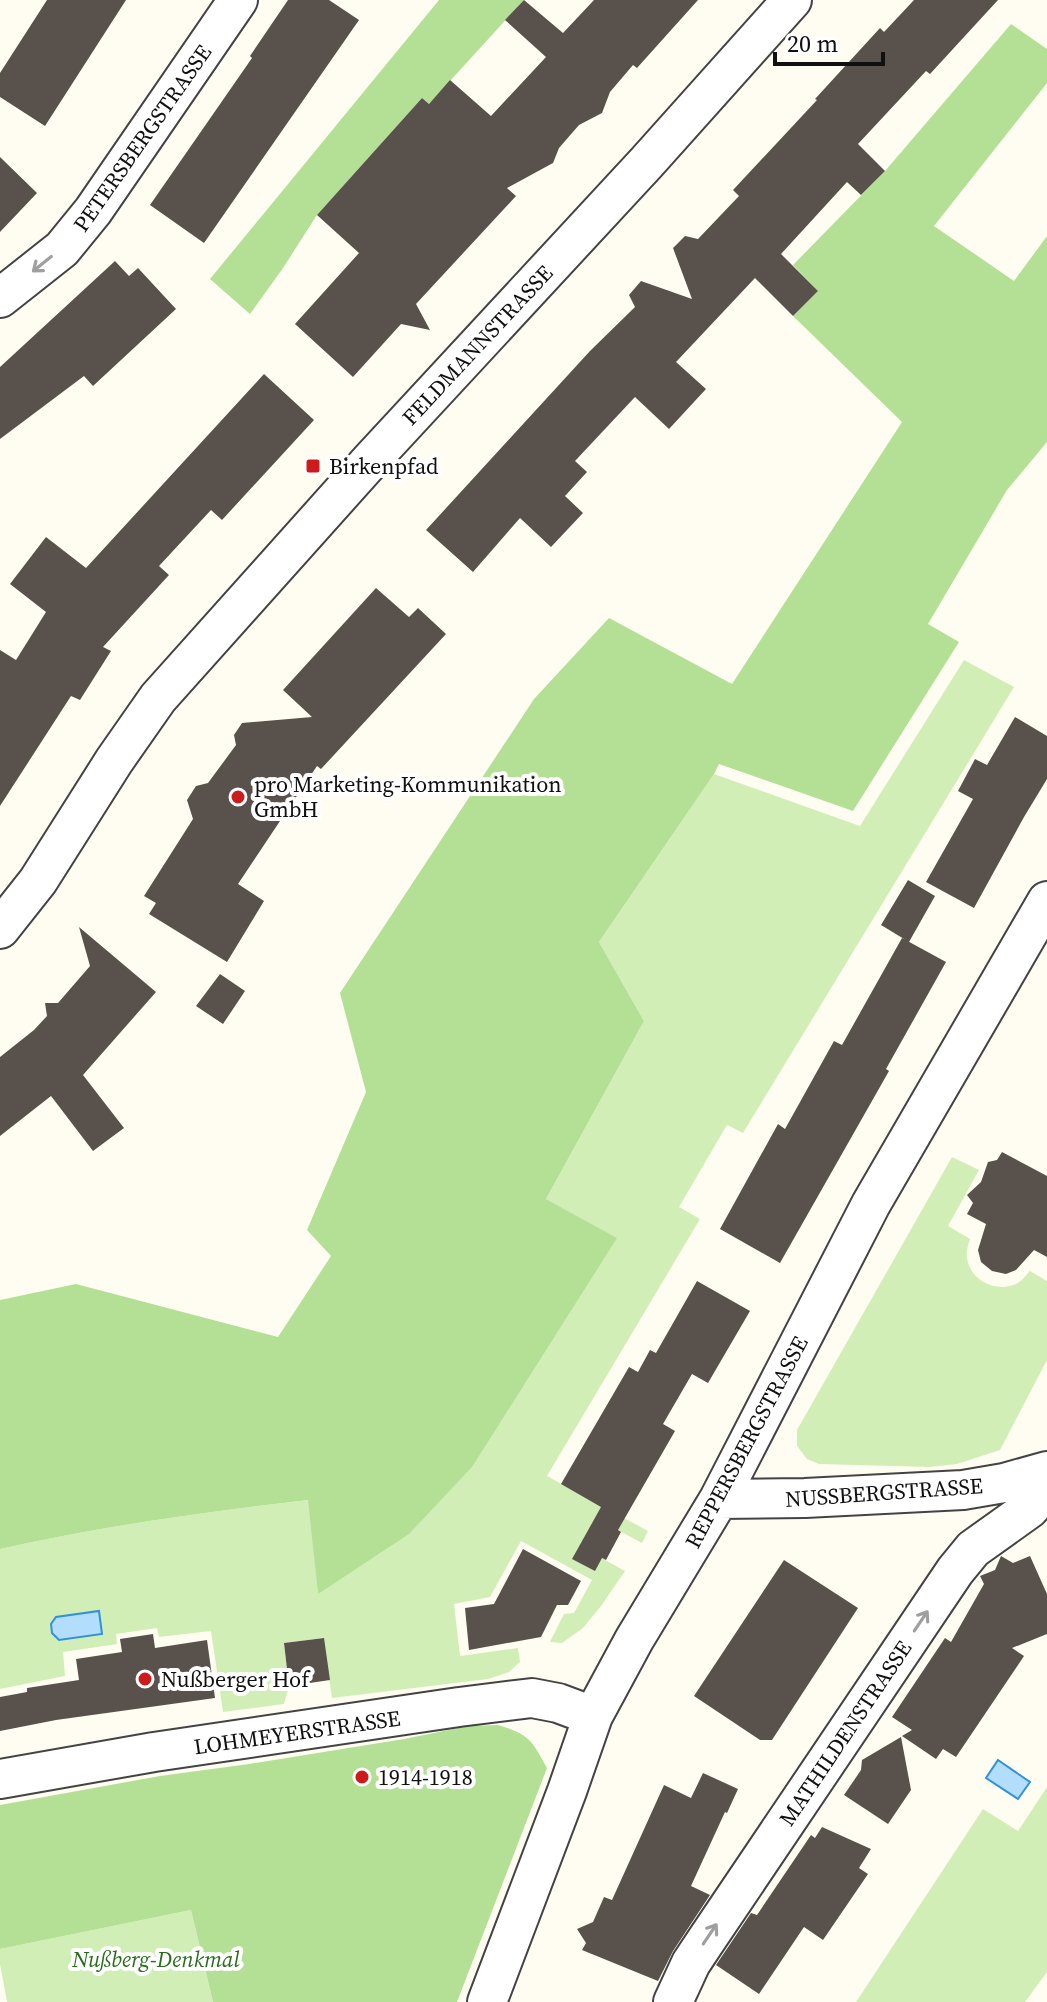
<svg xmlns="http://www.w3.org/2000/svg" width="1047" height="2002" viewBox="0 0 1047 2002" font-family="'Source Serif 4',serif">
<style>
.green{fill:#d2eeb7}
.forest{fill:#b4e095}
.water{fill:#b2ddfb;stroke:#3291d9;stroke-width:2}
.building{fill:#59514b}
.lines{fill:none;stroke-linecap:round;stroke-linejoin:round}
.minor-casing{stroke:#434343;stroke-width:42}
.minor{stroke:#fff;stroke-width:38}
.oneway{stroke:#9f9f9f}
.poi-dot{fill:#cd1a1d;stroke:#fff;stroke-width:3}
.labels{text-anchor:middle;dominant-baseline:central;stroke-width:8;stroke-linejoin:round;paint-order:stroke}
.street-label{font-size:22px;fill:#101010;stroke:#fff}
.poi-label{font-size:22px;fill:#101010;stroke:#fff;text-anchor:start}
.park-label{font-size:22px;font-style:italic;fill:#286e19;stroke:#fff}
</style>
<rect width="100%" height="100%" fill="#fffdf2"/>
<path class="green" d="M964,660L1014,687L743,1133L727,1125L679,1207L700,1219L547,1476L648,1531L642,1543L595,1518L580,1546L625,1571L601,1606L583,1628L562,1643L550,1642L564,1614L574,1613L592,1580L521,1541L490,1597L454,1604L460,1656L518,1648L520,1662L509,1672L488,1679L332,1698L323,1638L284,1643L289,1686L284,1704L223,1712L211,1631L159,1637L157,1628L116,1634L117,1644L63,1652L65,1676L0,1689V1549C102,1526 205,1512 309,1500L318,1594L616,1238L546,1199L644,1021L599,942L714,774L860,826Z
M952,1157L979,1170L948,1226L970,1239C968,1245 966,1251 967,1258C970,1280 995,1293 1016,1284C1022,1281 1025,1276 1030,1271L1047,1281V1360L1000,1450L957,1464L930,1467L819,1464L807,1459L797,1446V1430Z
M1047,1787V1972L1025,2002H856L983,1809L1018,1831Z
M191,1910L213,2002H7L0,1964V1949Z"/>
<path class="forest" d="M439,0H524L429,104L422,98L317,215L283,268L250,314L210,279Z
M1011,24L1047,49V83L934,226L1014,281L1047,236V442L1007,490L928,624L959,642L853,811L719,764L714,774L599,942L644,1021L546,1199L617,1238L472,1467L409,1534L318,1594L308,1500C205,1512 102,1526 0,1549V1300L76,1284L278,1337L331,1256L307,1230L366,1092L340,993L534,699L609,618L732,684L902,422L793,316L818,291L793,265L885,171Z
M498,1725C529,1734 532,1740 547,1768L457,2002H213L191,1910L0,1949V1805L160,1776L249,1764L404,1739L468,1726Z"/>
<path class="water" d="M99,1611L102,1634L59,1640L52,1633L51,1624L56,1617Z
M998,1760L1030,1782L1018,1799L986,1778Z"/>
<path class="building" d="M47,0H126L45,126L0,97V73Z
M288,0H329L359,20L204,243L150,205L252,58L250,56Z
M524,0L563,33L594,0H698L637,68L633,65L610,92L602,113L579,125L559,148L553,163L507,188L516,196L416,304L430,330L401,324L353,377L295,324L359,253L317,215L422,98L429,104L450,80L491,116L546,57L505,20Z
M914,0H998L930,74L926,71L858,144L885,171L861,195L847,182L781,254L818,291L793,316L755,278L676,362L706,389L669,429L635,397L575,461L587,472L565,496L583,513L551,547L520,518L473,572L426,530L590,351L635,307L629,295L641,281L692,299L673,248L685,236L698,239L739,196L733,190L817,100L815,99L880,28L884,32Z
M0,157L37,193L0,232Z
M115,261L129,276L138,268L176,309L93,386L84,376L0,439V367Z
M264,374L314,420L222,520L211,510L159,566L169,575L103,647L111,651L80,700L71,696L0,806V650L16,660L46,612L10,584L46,537L86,568Z
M376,588L409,617L418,608L446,634L321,769L317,766L288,809L238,884L264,901L227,962L149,914L156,903L144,896L193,819L187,800L196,786L208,783L236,745L234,735L242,723L312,717L283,690Z
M1015,717L1047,736V779L1024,817L974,908L926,882L973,799L958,791L975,759L987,765Z
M908,880L935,896L909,942L881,925Z
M79,927L156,992L83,1075L124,1128L93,1151L51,1096L0,1136V1057L34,1030L47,1016L45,1003H58L90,966Z
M902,938L946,962L886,1069L889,1071L780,1263L720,1229L778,1124L785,1129L834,1041L842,1045Z
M220,974L245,991L223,1024L196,1006Z
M1002,1152L1047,1176V1257L1034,1250L1016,1270L1006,1274L992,1271L981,1262L978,1250L986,1224L967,1214L973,1203L967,1195L981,1182L988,1162L997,1160Z
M697,1281L750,1311L708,1383L692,1374L663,1424L675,1431L618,1530L621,1532L606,1560L602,1558L595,1571L572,1559L601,1507L561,1484L629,1367L638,1372L650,1350L656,1353Z
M523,1549L581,1581L568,1605H557L541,1637L469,1650L465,1608L494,1604Z
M1001,1556L1013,1563L1030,1556L1047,1594V1634L1012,1648L1024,1656L956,1757L943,1749L936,1759L902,1736L912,1730L892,1717L945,1638L951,1642L984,1584L980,1576L995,1570Z
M784,1560L858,1608L772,1740H760L694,1696Z
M153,1634L155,1648L207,1640L215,1698L56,1720L0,1731V1697L27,1692V1688L79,1680L76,1659L122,1652L120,1639Z
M324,1638L330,1680L289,1686L284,1643Z
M901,1737L911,1790L888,1824L844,1795L861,1770L862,1760Z
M703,1773L738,1789L727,1813L725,1812L691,1886L710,1895L673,1951L658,1981L582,1950L586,1943L577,1929L593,1922L604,1897L612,1900L664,1785L691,1798Z
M822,1827L871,1849L859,1868L868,1874L823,1940L804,1927L759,1994L716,1965L751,1913L757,1915L811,1835L815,1838Z"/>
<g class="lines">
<defs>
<path id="minor" d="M0,298L62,249L93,211L238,0
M0,929L38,881L114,761L158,698L371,460L647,162L792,0
M719,1499L805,1498L963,1490L1004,1483L1047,1471
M0,1779L154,1752L459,1707L532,1698L558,1703L593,1716
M487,2002L567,1791L593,1716L634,1640L719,1499L871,1204L1047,901
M673,2002L691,1963L709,1936L955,1571L973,1549L1029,1509L1047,1489"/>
</defs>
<use href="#minor" class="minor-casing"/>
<use href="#minor" class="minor"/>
</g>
<defs><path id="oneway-shaft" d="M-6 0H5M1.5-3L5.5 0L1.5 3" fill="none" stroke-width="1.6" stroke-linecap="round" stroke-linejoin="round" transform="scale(2)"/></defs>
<g class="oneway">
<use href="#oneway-shaft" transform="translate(42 264) rotate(141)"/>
<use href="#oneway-shaft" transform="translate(921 1621) rotate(-56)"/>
<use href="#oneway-shaft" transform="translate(710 1934) rotate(-56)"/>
</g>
<g class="poi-dot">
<rect x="305" y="458" width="16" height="16" rx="4"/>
<circle cx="238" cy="797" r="8"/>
<circle cx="145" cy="1679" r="8"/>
<circle cx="362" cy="1777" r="8"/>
</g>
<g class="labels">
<g class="street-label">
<text transform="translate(142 138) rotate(-55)">PETERSBERGSTRASSE</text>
<text transform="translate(477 345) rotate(-47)">FELDMANNSTRASSE</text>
<text transform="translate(746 1442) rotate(-62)">REPPERSBERGSTRASSE</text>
<text transform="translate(884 1492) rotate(-4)">NUSSBERGSTRASSE</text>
<text transform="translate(297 1732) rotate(-8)">LOHMEYERSTRASSE</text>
<text transform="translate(845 1733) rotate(-56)">MATHILDENSTRASSE</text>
</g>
<g class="poi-label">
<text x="329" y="466">Birkenpfad</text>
<text x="254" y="784">pro Marketing-Kommunikation<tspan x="254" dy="25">GmbH</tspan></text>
<text x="161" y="1679">Nußberger Hof</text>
<text x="378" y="1777">1914-1918</text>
</g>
<g class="park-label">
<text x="156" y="1959">Nußberg-Denkmal</text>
</g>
</g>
<path d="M775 52v12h108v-12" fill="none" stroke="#101010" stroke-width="4"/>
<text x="787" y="52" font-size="24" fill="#101010" stroke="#ffffff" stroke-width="6" paint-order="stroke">20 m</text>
</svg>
